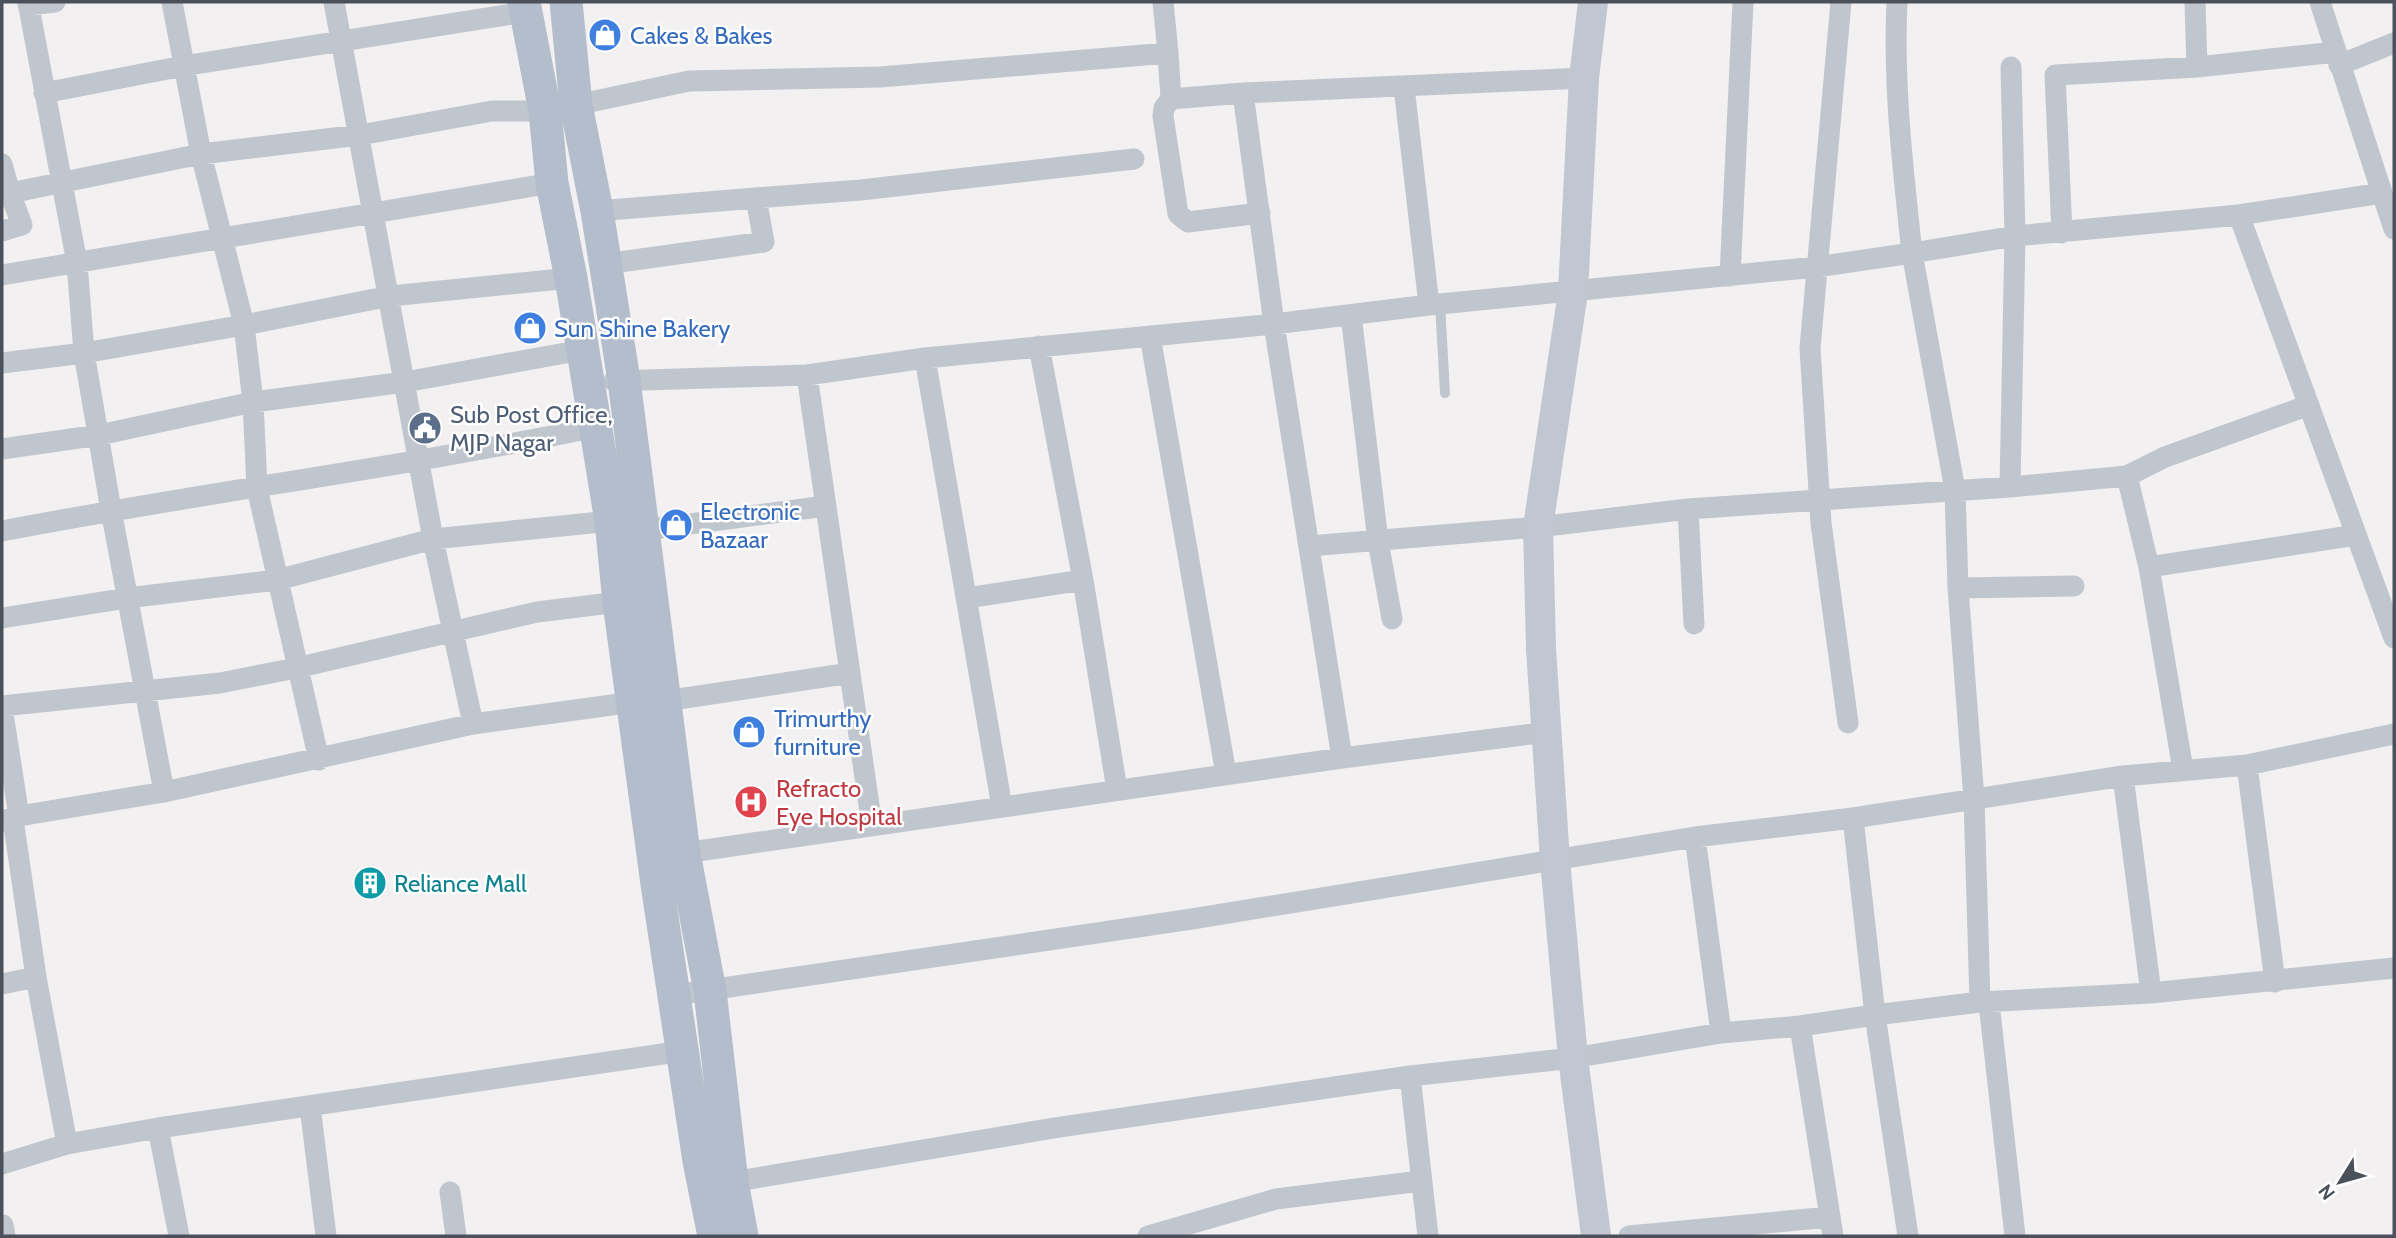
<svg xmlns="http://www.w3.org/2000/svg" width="2396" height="1238" viewBox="0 0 2396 1238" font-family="Cabin,sans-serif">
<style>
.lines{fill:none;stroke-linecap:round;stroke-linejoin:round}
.lane{stroke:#c0c6cd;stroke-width:10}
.street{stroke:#c0c6cd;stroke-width:21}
.secondary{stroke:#c0c7d1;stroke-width:30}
.primary{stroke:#b3bdcb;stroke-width:33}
.labels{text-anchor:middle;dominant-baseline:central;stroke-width:5;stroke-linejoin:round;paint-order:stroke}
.shop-label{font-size:24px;fill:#366cbe;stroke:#fff;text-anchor:start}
.service-label{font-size:24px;fill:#4e5e75;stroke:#fff;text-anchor:start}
.health-label{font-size:24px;fill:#be3a42;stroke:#fff;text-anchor:start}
.culture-label{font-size:24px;fill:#0d838f;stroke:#fff;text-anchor:start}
</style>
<rect width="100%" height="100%" fill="#f2f0f0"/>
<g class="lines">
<path class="lane" d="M1440,304L1445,393"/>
<path class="street" d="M28,2L77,263L84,353L111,510L164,792
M172,2L201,154L244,325L253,402L257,488L319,760
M334,2L433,539L473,724
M1163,2L1168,53
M1841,2L1810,348L1821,523L1848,723
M1897,2C1893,86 1903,169 1912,253L2015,236L2239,215L2382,193L2394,229
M2195,2L2197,67
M2320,2L2382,193
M28,5L55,2
M2339,65L2394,43
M1404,87L1429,305
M44,93L183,66L525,12
M1243,93L1274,324L1342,758
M1171,99L1164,108L1163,116L1178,214L1188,222L1260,213
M576,105L689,81L880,77L1168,53L1171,99L1243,93L1584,78
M2,164L10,193
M597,211L756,198
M2239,215L2394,638
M2,231L22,225L10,193L201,154L360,135L492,111H545
M2062,233L2055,75L2197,67L2336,52
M605,264L764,242L756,198L861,190L1134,159
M2,275C185,246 368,213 552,183
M1730,276L1743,2
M1351,315L1378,541L1392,619
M1150,336L1226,774
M1039,346L1083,580L1117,790
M925,358L1002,807
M2,363L84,353L244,325L390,296L571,278
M807,375L872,826
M614,381L807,375L925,358L1274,324L1429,305L1816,267L1912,253L1955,490L1958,588L1974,799L1980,1002
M2,449L99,435L253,402L405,382L582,350
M2127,476L2149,567L2183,770
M2010,487L2015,236L2011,67
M1688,509L2010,487L2127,476L2165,457L2309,405
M644,530L826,506
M2,531C199,493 399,468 596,427
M1309,546L1538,527L1688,509L1694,624
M2149,567L2356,535
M1958,588L2074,586
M967,598L1083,580
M2,618L127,598L277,580L433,539L611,521
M665,701L850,673
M2,706L220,683L296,668L537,612L619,602
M2,707L19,816
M2247,765L2275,982
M2123,776L2151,993
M1853,818L1875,1015L1908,1236
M13,819L36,977L67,1144L158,1128L683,1051
M2,821L19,816L164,792L473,724L634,702
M1695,837L1721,1033
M684,853L1342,758L1548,732
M2,984L36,977
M675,995L1192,919L1695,837L1853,818L2123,776L2247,765L2394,734
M1989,1003L2015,1236
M1800,1026L1833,1236
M1410,1076L1428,1236
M310,1106L326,1236
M158,1128L179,1236
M2,1164L67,1144
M732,1182L1054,1128L1410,1076L1573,1058L1721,1033L1800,1026L1875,1015L1980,1002L2151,993L2394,968
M450,1192L456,1236
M3,1225L5,1236
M1148,1236L1276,1199L1421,1181
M1629,1236L1830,1217"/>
<path class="secondary" d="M1593,2L1584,78L1573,292L1538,527L1541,649L1555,860L1573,1058L1596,1236"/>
<path class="primary" d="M524,2L545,111L552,183L571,278L611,521L619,602L657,884L699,1161L714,1236
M566,2L576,105L597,211L624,380L684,853L710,991L732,1182L742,1236"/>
</g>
<defs>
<symbol id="shop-disc" viewBox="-11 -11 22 22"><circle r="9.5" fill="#3f7fe0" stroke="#fff"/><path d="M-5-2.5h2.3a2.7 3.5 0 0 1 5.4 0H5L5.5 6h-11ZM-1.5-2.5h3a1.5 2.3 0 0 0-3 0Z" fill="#fff"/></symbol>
<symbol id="civic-disc" viewBox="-11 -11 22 22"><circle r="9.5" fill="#5c6f8a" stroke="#fff"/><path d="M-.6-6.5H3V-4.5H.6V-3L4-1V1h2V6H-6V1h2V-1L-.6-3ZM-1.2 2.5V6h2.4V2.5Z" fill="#fff"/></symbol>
<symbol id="hospital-disc" viewBox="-11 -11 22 22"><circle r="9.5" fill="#e0444e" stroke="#fff"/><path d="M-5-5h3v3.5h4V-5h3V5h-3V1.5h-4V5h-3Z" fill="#fff"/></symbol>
<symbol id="building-disc" viewBox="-11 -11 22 22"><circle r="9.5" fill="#0f9aa8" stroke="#fff"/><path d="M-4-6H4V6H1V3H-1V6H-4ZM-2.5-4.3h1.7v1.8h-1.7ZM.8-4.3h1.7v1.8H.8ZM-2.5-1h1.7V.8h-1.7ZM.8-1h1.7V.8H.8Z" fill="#fff"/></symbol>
</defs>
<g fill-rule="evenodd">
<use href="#shop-disc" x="586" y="16" width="38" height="38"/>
<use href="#shop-disc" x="511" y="309" width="38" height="38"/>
<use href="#civic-disc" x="406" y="409" width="38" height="38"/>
<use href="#shop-disc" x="657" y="506" width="38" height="38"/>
<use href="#shop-disc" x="730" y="713" width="38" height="38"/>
<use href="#hospital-disc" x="732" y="783" width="38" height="38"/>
<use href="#building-disc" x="351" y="864" width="38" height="38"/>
</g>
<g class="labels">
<g class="shop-label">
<text x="630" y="35">Cakes &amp; Bakes</text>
<text x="554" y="328">Sun Shine Bakery</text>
<text x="700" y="511">Electronic<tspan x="700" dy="28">Bazaar</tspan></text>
<text x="774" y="718">Trimurthy<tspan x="774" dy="28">furniture</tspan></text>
</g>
<g class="service-label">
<text x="450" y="414">Sub Post Office,<tspan x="450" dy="28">MJP Nagar</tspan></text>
</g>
<g class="health-label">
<text x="776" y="788">Refracto<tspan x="776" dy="28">Eye Hospital</tspan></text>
</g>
<g class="culture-label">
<text x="394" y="883">Reliance Mall</text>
</g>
</g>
<rect width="2396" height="1238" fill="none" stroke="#4a515b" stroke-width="7"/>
<g transform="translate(2340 1182) rotate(233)" stroke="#ffffff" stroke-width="5" paint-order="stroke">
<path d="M0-5L12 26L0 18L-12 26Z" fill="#4a515b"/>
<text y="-10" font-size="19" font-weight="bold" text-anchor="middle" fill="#4a515b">N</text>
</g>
</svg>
